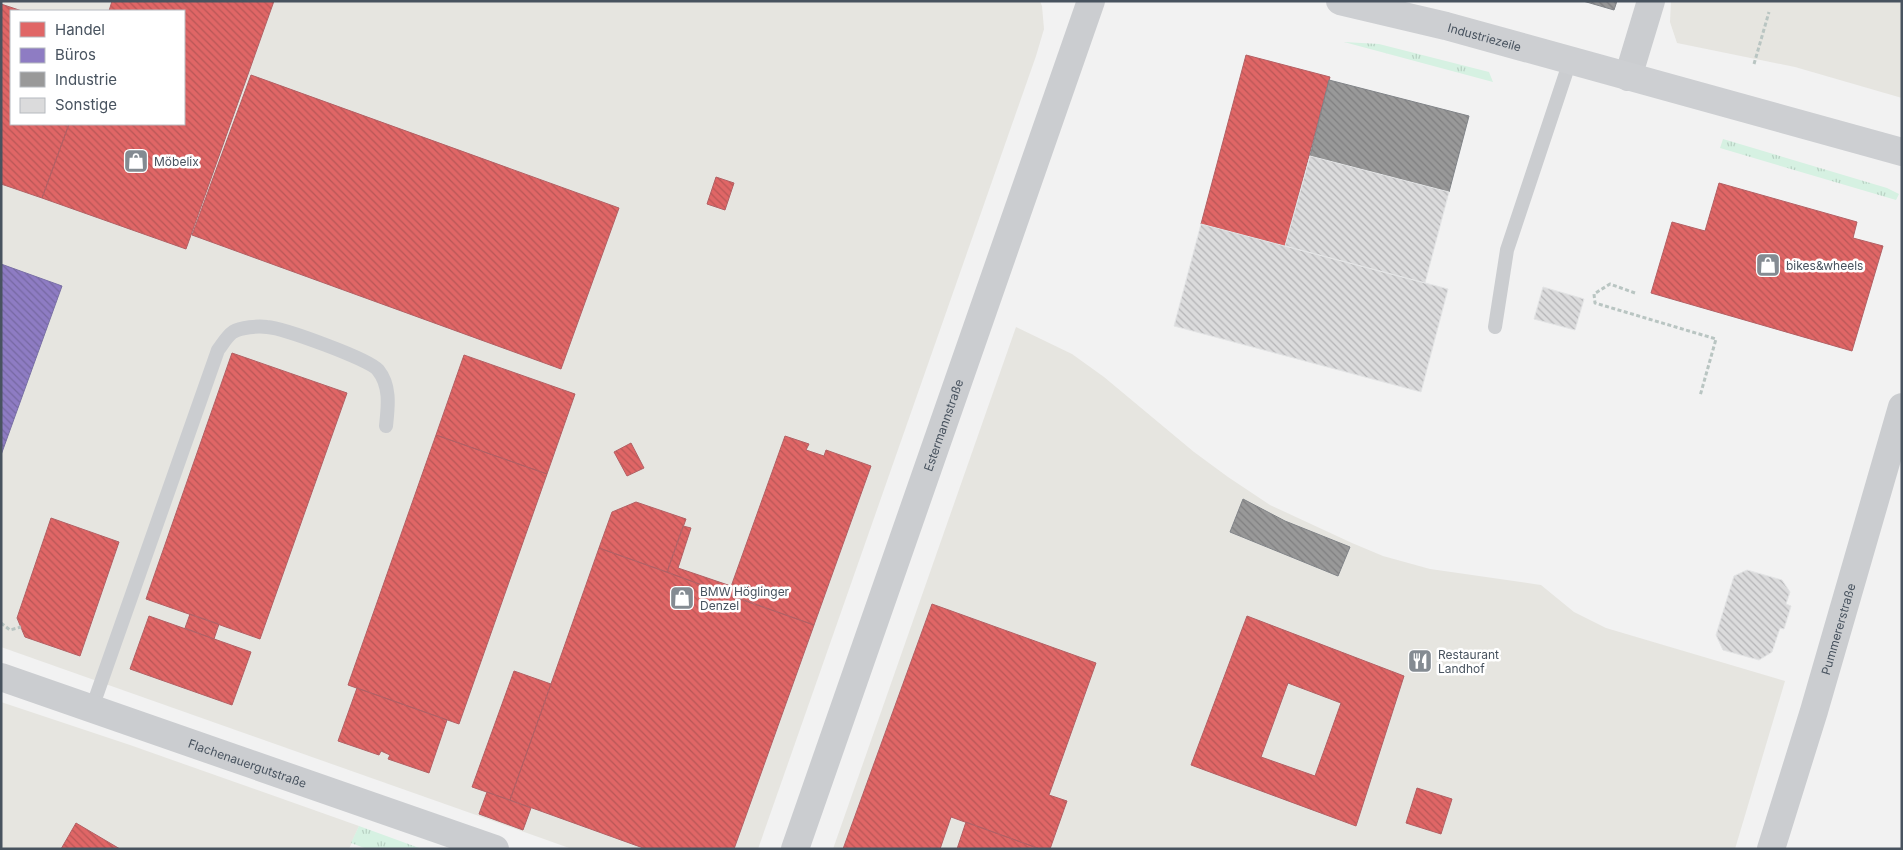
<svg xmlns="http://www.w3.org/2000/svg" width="1903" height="850" viewBox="0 0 1903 850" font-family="Inter,sans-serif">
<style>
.commercial{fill:#e6e5e0;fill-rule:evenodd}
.grass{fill:url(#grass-tufts)}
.shops{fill:url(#shops-back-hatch);stroke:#b26064;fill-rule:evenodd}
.offices{fill:url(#offices-back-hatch);stroke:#7970a5}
.industry{fill:url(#industry-back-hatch);stroke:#818488}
.building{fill:url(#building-back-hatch);stroke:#e3e4e5}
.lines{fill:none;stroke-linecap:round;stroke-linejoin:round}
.path{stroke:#b9c5c2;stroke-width:3;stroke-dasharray:4 2.5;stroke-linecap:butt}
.service{stroke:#cbcdd0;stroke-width:14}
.minor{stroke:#cbcdd0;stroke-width:28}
.secondary{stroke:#cdcfd2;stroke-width:28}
.labels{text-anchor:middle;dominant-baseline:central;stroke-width:5;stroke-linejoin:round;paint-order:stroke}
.street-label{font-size:12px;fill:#48535f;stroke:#fff}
.poi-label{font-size:12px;fill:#48535f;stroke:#fff;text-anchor:start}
</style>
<defs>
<pattern id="grass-tufts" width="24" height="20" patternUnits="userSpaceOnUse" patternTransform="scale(1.25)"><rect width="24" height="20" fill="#d6f1e2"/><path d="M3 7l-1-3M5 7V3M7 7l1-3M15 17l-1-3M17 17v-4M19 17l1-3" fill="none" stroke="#b9d1c4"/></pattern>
<pattern id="shops-back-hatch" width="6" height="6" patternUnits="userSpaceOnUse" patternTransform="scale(1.25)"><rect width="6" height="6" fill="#e06666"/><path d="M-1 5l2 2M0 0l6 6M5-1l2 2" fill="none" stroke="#b85757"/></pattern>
<pattern id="offices-back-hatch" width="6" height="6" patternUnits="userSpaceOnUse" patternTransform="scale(1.25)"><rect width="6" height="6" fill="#8e7cc3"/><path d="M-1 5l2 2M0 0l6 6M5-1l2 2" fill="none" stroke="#7668a2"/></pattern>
<pattern id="industry-back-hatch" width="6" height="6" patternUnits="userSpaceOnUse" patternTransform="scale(1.25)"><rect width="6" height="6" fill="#999"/><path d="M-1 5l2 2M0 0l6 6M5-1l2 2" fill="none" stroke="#7f7f80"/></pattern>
<pattern id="building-back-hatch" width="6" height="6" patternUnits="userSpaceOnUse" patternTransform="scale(1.25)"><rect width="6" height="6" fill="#dbdbdc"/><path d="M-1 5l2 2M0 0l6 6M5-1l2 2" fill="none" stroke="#b4b4b6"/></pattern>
</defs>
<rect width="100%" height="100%" fill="#f2f2f2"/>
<path class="commercial" d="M1,1H1040L1042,6L1044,29L1036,56L758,849H572L1,647ZM11,11H184V124H11Z
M1671,1H1902V98L1795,67L1677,43L1670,22Z
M1016,327L1072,354L1104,377L1194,452L1228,477L1270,505L1352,543L1383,556L1430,569L1541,585L1574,612L1606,628L1785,681L1735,849H833Z
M1,702L130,745L359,826L349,849H1Z"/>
<path class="grass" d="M1344,42L1379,44L1489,72L1493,82Z
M1723,139L1887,188L1899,194L1896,200L1720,148Z
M359,826L422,849H367L351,843Z"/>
<path class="shops" d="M112,1H274L186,249L42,198L69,124H184V11H109Z
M1,4L22,11H11V124H69L42,198L1,184Z
M1246,55L1330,77L1285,246L1201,224Z
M251,75L619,208L561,369L192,235Z
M716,177L734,183L725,210L707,204Z
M1719,183L1857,222L1853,238L1883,246L1852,351L1651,293L1672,222L1705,231Z
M232,353L347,393L260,639L146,599Z
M464,355L575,394L547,474L436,435Z
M436,435L547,474L459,724L348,685Z
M785,436L809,444L806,450L824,456L826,450L871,466L814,625L728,595Z
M631,443L644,468L627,476L614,452Z
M636,502L686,519L667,572L599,548L612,512Z
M51,518L119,542L80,656L25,637L17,618Z
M683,526L691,528L678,568L731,586L728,595L667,572Z
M599,548L814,625L734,849H646L510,800Z
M932,604L1096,663L1049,795L1067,801L1050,849H1040L951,817L940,849H843Z
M190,614L219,624L214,639L185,628Z
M149,616L251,652L232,705L130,669Z
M1247,616L1404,676L1356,826L1191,765ZM1288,683L1341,703L1315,776L1261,757Z
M514,671L551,684L510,800L472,787Z
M357,688L447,720L429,773L388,759L390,755L381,751L379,755L338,741Z
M1417,788L1452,799L1441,834L1406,823Z
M487,792L531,808L523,830L479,814Z
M966,822L1040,849H957Z
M76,823L120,849H61Z"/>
<path class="offices" d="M1,264L62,286L1,455Z"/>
<path class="industry" d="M1583,1H1617L1614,10Z
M1329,80L1469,116L1449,192L1310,156Z
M1243,499L1285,521L1350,547L1338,576L1230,532Z"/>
<path class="building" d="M1310,156L1449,192L1425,283L1285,246Z
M1201,224L1448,289L1421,392L1174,326Z
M1543,287L1584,299L1575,330L1534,319Z
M1747,570L1782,580L1790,592L1786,604L1791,606L1784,629L1780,628L1772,652L1759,660L1723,650L1716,635L1734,576Z"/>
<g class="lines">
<path class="path" d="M1754,64L1769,12
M1635,293L1610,284L1594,294L1595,303L1716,339L1700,396
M1,623L10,630L21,627"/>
<path class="service" d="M1495,327L1507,250L1570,61
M92,708L218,350C222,345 227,336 233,332C241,327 258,326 267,327C283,328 369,359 378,370C391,386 388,407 386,426"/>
<g class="minor">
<path d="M1628,77L1651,1"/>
<path id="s1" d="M1,677L495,849"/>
<path id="s2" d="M795,849L1091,1"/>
<path id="s3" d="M1771,849L1814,711L1902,407"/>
</g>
<path class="secondary" id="s4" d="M1340,1L1446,26L1902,152"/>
</g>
<defs>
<symbol id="shop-square" viewBox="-11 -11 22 22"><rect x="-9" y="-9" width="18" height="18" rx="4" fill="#848b92" stroke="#fff"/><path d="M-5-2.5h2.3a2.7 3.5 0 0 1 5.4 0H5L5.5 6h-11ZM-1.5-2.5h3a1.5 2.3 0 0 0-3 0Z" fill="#fff"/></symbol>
<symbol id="restaurant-square" viewBox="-11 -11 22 22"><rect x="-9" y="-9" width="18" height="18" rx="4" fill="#848b92" stroke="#fff"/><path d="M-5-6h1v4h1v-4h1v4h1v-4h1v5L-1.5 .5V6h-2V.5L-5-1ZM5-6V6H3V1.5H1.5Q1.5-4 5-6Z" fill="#fff"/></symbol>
</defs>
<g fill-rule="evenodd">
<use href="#shop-square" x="122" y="147" width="28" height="28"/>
<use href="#shop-square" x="1754" y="251" width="28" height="28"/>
<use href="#shop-square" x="668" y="584" width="28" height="28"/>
<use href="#restaurant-square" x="1406" y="647" width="28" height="28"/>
</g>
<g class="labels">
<g class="street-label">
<text stroke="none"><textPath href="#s4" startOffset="149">Industriezeile</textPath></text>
<text stroke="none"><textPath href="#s2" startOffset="449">Estermannstraße</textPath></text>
<text stroke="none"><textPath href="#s3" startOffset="230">Pummererstraße</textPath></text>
<text stroke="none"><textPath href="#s1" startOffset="261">Flachenauergutstraße</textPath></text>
</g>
<g class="poi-label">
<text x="154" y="161">Möbelix</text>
<text x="1786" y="265">bikes&amp;wheels</text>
<text x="700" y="591">BMW Höglinger<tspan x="700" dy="14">Denzel</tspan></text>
<text x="1438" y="654">Restaurant<tspan x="1438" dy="14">Landhof</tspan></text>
</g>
</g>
<rect width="1903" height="850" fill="none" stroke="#48535f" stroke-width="5"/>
<rect x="10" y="10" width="175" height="115" fill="#ffffff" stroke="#b6babf"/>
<rect x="20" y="22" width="25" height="15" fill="#e06666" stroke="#b6babf"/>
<text x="55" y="35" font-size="15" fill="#48535f">Handel</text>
<rect x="20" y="48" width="25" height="15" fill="#8e7cc3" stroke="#b6babf"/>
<text x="55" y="60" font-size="15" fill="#48535f">Büros</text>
<rect x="20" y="72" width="25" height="15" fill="#999999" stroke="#b6babf"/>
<text x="55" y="85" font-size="15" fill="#48535f">Industrie</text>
<rect x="20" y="98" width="25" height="15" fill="#dbdbdc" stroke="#b6babf"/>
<text x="55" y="110" font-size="15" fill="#48535f">Sonstige</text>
</svg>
